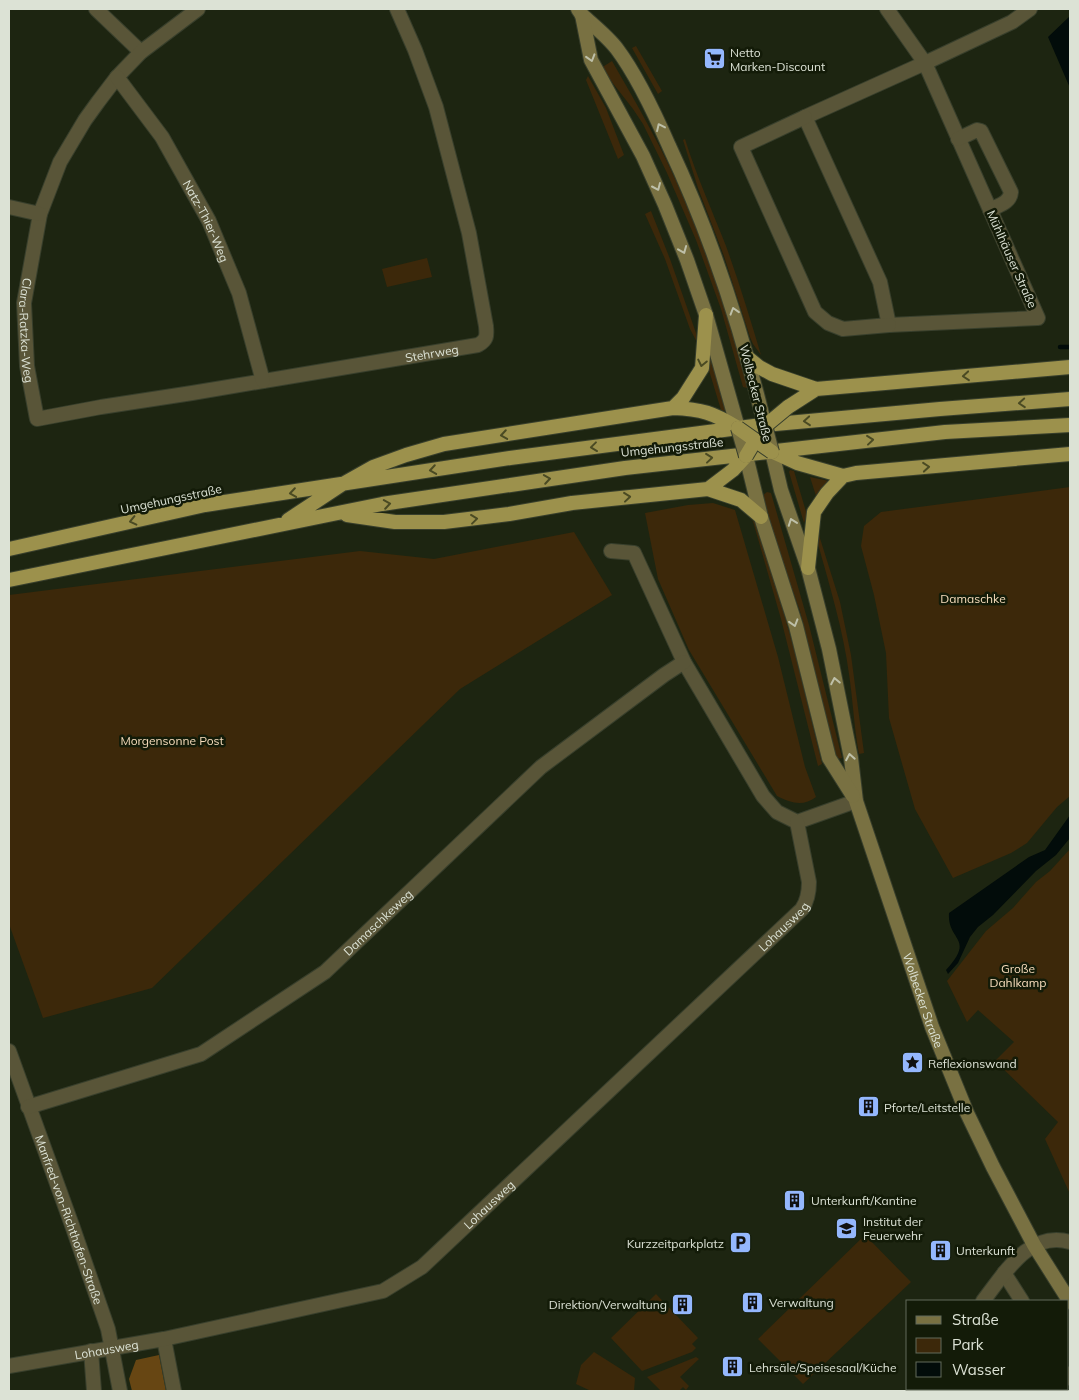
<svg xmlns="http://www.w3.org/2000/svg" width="1079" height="1400" viewBox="0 0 1079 1400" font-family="Mulish,sans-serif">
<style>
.green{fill:#3c280a}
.forest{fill:#674613}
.water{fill:#020c0a}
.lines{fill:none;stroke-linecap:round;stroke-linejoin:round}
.stream{stroke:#020c0a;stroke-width:4.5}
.minor-casing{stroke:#383f2c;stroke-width:16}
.secondary-casing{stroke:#383f2c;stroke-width:16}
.trunk-casing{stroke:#383f2c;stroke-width:16}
.minor{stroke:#595538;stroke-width:14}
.secondary{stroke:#797142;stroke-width:14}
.trunk{stroke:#9c914c;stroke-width:14}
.secondary-bridge-casing{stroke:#383f2c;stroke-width:16;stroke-linecap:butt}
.trunk-bridge-casing{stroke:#383f2c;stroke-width:16;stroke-linecap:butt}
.secondary-bridge{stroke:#797142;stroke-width:14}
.trunk-bridge{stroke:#9c914c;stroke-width:14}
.oneway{stroke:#bec0a9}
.oneway2{stroke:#4a4a23}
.labels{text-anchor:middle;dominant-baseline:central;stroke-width:5;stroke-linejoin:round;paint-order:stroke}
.poi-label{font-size:12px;fill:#dce2d5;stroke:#131b08;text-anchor:start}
.street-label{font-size:12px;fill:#dce2d5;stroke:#131b08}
.park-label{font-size:12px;fill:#f8ddbd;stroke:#131b08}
</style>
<rect width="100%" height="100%" fill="#1d2511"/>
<path class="green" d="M636,46L662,91L658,94L632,48Z
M612,61C638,106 664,151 684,199C710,260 730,322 748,386L747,388L743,387L721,309L696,240L667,173L643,124L633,109L601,68Z
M588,76L606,108L624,155L618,159L586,80Z
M685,139C696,175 712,210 726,246C739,282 750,318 761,355L753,344L750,337L724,256L698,188L683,140Z
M651,211L670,259L696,333L698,344L690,329L665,259L645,214Z
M427,258L432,277L387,287L382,269Z
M711,356L726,409L724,411L721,410L708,367Z
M790,470L794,471L807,515L804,523L789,472Z
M810,477L829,481L816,496Z
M1070,487V796L1057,807L1027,843L1011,853L953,878L915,809L889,718L886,653L874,595L861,546L864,526L881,512Z
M767,492L771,493L809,625L842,758L837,759L800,611L774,539L762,496Z
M713,503L735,510L778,657L805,767L816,797C803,807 791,803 777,796L689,650L658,579L645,513L688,505Z
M752,518L759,527L794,649L822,764L818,766L781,619Z
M574,532L612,595L460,689L152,988L43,1018L9,924V595L360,551L434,559Z
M818,532L840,602L851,655L864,753L859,754C854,727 853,701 849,674C843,630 830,587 818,544Z
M1070,849V1194L1045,1139L1058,1122L995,1061L1014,1042L978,1010L967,1022L947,981L986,931L1013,908L1036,882L1050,871Z
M865,1235L911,1282L803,1384L758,1339Z
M656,1294L698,1338L692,1344L696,1348L692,1352L642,1371L611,1338Z
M594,1352L635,1378L634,1391H591L576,1384L581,1365Z
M696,1357L699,1359L680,1377L689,1386L686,1390L683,1387L679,1391H661L647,1377Z"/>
<path class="forest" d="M159,1355L166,1391H132L129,1379L136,1360Z"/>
<path class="water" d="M1070,16V88L1048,37Z
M1070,815V838L1056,855L1036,871L993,915L978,927L970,937L958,963L948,974L946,970C976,937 947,942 949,913L1029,857L1045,850Z"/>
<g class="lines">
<path class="stream" d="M1060,347H1070"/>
<defs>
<g id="minor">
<path d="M96,9L141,52"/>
<path id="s1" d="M198,9L141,52L117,77L98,102L85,120L60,162L40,214L24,303L27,366L37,419L101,407L192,393L478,345C487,340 487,336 486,326L469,233L436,107L415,50L397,9"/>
<path d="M887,9L925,63L805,117L880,282L889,325L1038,318L925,63L1012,22L1030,9"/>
<path id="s2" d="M117,77L162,137L209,221L239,293L263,381"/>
<path d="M805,117L741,147L815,312L828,323L843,329L889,325"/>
<path d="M958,139L977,130L981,131L1011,192C1010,203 999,205 990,210"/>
<path d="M9,207L40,214"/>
<path d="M611,551L634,553L684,662L763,796L777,812L797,822L856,801"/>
<path id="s3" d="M9,1051L73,1228L108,1329L120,1391"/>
<path id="s4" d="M28,1107L201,1054L325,972L541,767L664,675L684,662"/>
<path d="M1004,1273L1022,1301"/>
<path d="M983,1301C1005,1273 1029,1230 1070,1242"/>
<path d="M164,1339L174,1391"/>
<path d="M91,1351L94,1391"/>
<path id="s5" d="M9,1366L164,1339L383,1291L422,1267L802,909C808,900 809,892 809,882L797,822"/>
<path d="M1068,1374L1070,1378"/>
<path d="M916,1391L918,1389"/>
</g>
<g id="secondary">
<path d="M578,9L582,15C594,26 608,37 617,49C638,77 655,114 669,146C709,231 738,318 761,410"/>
<path d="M582,15L591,60L643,156L665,205L687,260L706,315L738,428"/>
<path id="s6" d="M772,452L781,490L808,568L829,649L851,758L856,801L932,1027L967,1113L993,1167L1034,1245L1070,1302"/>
<path d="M746,456L761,517L796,626L829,758L853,796"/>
</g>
<path id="trunk" d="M748,358L759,367L772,374L816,389L1070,367
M788,407L816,389
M673,408L683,398L702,368L706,315
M773,452L797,463L843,476L856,473L1070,454
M708,489L733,470L746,456
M347,515L395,522H444L509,514L572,503L708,489L741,500L761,517
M288,520L341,485L373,467L406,455L444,444L673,408C702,409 713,413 738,428
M9,549L205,505L510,458L754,426L940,409L1070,399
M808,568L814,512L827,493L843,476
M9,580L382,504L625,468L945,432L1070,425"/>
</defs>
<use href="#minor" class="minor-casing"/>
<use href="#secondary" class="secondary-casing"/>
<use href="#trunk" class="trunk-casing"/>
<use href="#minor" class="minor"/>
<use href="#secondary" class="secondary"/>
<use href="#trunk" class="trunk"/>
<defs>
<path id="secondary-bridge" d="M761,410L772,452
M738,428L746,456"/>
<path id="trunk-bridge" d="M765,426L788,407
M738,428L772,452
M746,456L755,441"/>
</defs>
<use href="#secondary-bridge" class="secondary-bridge-casing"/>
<use href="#trunk-bridge" class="trunk-bridge-casing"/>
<use href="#secondary-bridge" class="secondary-bridge"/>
<use href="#trunk-bridge" class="trunk-bridge"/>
</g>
<defs><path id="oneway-chevron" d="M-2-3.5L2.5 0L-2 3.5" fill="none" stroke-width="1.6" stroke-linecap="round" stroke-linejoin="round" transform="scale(1.25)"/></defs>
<g class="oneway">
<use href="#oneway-chevron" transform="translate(591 58) rotate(73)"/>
<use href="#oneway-chevron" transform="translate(660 127) rotate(-115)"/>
<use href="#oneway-chevron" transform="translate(657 187) rotate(66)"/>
<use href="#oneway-chevron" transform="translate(683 250) rotate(68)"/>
<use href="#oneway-chevron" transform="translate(734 311) rotate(-107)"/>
<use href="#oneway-chevron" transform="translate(792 522) rotate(-110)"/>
<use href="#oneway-chevron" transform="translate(794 623) rotate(73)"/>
<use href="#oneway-chevron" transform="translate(835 681) rotate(-101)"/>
<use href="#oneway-chevron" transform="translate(850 757) rotate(-100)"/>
</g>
<g class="oneway2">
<use href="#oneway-chevron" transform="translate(702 363) rotate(102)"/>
<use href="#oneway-chevron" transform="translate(966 376) rotate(175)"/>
<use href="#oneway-chevron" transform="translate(1022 403) rotate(176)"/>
<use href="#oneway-chevron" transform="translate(807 421) rotate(175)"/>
<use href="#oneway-chevron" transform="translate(504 435) rotate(171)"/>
<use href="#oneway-chevron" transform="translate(870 440) rotate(-6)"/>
<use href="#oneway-chevron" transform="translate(594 447) rotate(173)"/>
<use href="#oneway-chevron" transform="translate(709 458) rotate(-6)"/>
<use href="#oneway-chevron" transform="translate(926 467) rotate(-5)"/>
<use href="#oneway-chevron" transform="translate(433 470) rotate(171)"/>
<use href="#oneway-chevron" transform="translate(547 479) rotate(-9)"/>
<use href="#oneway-chevron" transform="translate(293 493) rotate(172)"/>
<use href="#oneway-chevron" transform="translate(627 497) rotate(-6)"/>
<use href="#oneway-chevron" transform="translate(387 504) rotate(-9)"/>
<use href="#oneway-chevron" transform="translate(474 519) rotate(-7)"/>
<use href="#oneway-chevron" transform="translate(133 521) rotate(167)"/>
</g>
<defs>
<symbol id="supermarket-square" viewBox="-11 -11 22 22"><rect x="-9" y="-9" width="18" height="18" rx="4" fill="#94b7fd" stroke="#131b08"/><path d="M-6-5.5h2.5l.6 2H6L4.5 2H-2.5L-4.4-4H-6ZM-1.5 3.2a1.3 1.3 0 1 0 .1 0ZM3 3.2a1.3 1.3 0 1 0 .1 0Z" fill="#111"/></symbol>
<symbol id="sight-square" viewBox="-11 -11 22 22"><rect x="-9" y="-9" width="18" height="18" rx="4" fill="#94b7fd" stroke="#131b08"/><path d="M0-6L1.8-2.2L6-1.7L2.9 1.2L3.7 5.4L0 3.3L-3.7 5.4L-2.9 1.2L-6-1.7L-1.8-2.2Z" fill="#111"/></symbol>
<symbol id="building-square" viewBox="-11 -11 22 22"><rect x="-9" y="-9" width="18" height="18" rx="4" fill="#94b7fd" stroke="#131b08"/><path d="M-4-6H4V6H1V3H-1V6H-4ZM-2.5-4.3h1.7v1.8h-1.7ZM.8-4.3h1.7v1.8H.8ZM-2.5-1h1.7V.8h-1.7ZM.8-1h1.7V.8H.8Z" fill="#111"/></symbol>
<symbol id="university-square" viewBox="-11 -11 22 22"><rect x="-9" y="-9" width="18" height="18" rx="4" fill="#94b7fd" stroke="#131b08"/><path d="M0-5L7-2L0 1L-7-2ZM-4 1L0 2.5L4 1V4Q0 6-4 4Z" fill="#111"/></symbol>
<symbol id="parking-square" viewBox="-11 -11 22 22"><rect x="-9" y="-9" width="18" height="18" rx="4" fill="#94b7fd" stroke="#131b08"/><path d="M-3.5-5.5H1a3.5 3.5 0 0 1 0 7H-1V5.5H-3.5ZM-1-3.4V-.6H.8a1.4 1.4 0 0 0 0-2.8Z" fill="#111"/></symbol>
</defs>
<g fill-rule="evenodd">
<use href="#supermarket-square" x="702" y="46" width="25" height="25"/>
<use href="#sight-square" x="900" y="1050" width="25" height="25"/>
<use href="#building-square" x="856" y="1094" width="25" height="25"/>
<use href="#building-square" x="782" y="1188" width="25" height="25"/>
<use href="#university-square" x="834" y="1216" width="25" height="25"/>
<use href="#parking-square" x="728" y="1230" width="25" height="25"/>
<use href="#building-square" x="928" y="1238" width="25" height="25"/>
<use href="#building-square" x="740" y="1290" width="25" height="25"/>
<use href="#building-square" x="670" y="1292" width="25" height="25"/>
<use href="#building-square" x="720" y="1354" width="25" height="25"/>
</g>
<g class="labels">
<g class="poi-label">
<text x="730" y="52">Netto<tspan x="730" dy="14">Marken-Discount</tspan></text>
<text x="928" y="1063">Reflexionswand</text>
<text x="884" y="1107">Pforte/Leitstelle</text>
<text x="811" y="1200">Unterkunft/Kantine</text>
<text x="863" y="1221">Institut der<tspan x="863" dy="14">Feuerwehr</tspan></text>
<text x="724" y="1243" text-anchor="end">Kurzzeitparkplatz</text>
<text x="956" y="1250">Unterkunft</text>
<text x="769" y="1302">Verwaltung</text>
<text x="667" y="1304" text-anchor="end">Direktion/Verwaltung</text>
<text x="749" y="1367">Lehrsäle/Speisesaal/Küche</text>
</g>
<g class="street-label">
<text stroke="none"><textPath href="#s2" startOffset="170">Natz-Thier-Weg</textPath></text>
<text transform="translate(1012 259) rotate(66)">Mühlhäuser Straße</text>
<text stroke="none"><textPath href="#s1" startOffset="382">Clara-Ratzka-Weg</textPath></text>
<text stroke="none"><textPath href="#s1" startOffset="872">Stehrweg</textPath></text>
<text transform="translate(756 393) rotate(76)">Wolbecker Straße</text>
<text transform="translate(672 447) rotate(-6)">Umgehungsstraße</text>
<text transform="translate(171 499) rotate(-12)">Umgehungsstraße</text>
<text stroke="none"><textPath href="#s4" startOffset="402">Damaschkeweg</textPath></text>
<text stroke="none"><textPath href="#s5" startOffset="924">Lohausweg</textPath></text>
<text stroke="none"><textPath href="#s6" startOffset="570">Wolbecker Straße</textPath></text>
<text stroke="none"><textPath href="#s5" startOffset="519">Lohausweg</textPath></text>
<text stroke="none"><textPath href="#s3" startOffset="179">Manfred-von-Richthofen-Straße</textPath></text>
<text stroke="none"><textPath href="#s5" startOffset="99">Lohausweg</textPath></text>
</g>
<g class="park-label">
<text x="973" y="598">Damaschke</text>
<text x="172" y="740">Morgensonne Post</text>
<text x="1018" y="968">Große<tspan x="1018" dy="14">Dahlkamp</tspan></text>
</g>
</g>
<rect width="1079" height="1400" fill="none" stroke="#dce2d5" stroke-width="20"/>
<rect x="906" y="1300" width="162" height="90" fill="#131b08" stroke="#636b5a"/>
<rect x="916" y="1316" width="25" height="8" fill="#797142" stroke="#636b5a"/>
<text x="952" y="1325" font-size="15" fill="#dce2d5">Straße</text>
<rect x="916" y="1338" width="25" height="15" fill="#3c280a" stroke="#636b5a"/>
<text x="952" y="1350" font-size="15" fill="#dce2d5">Park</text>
<rect x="916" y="1362" width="25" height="15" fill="#020c0a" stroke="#636b5a"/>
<text x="952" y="1375" font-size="15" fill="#dce2d5">Wasser</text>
</svg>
